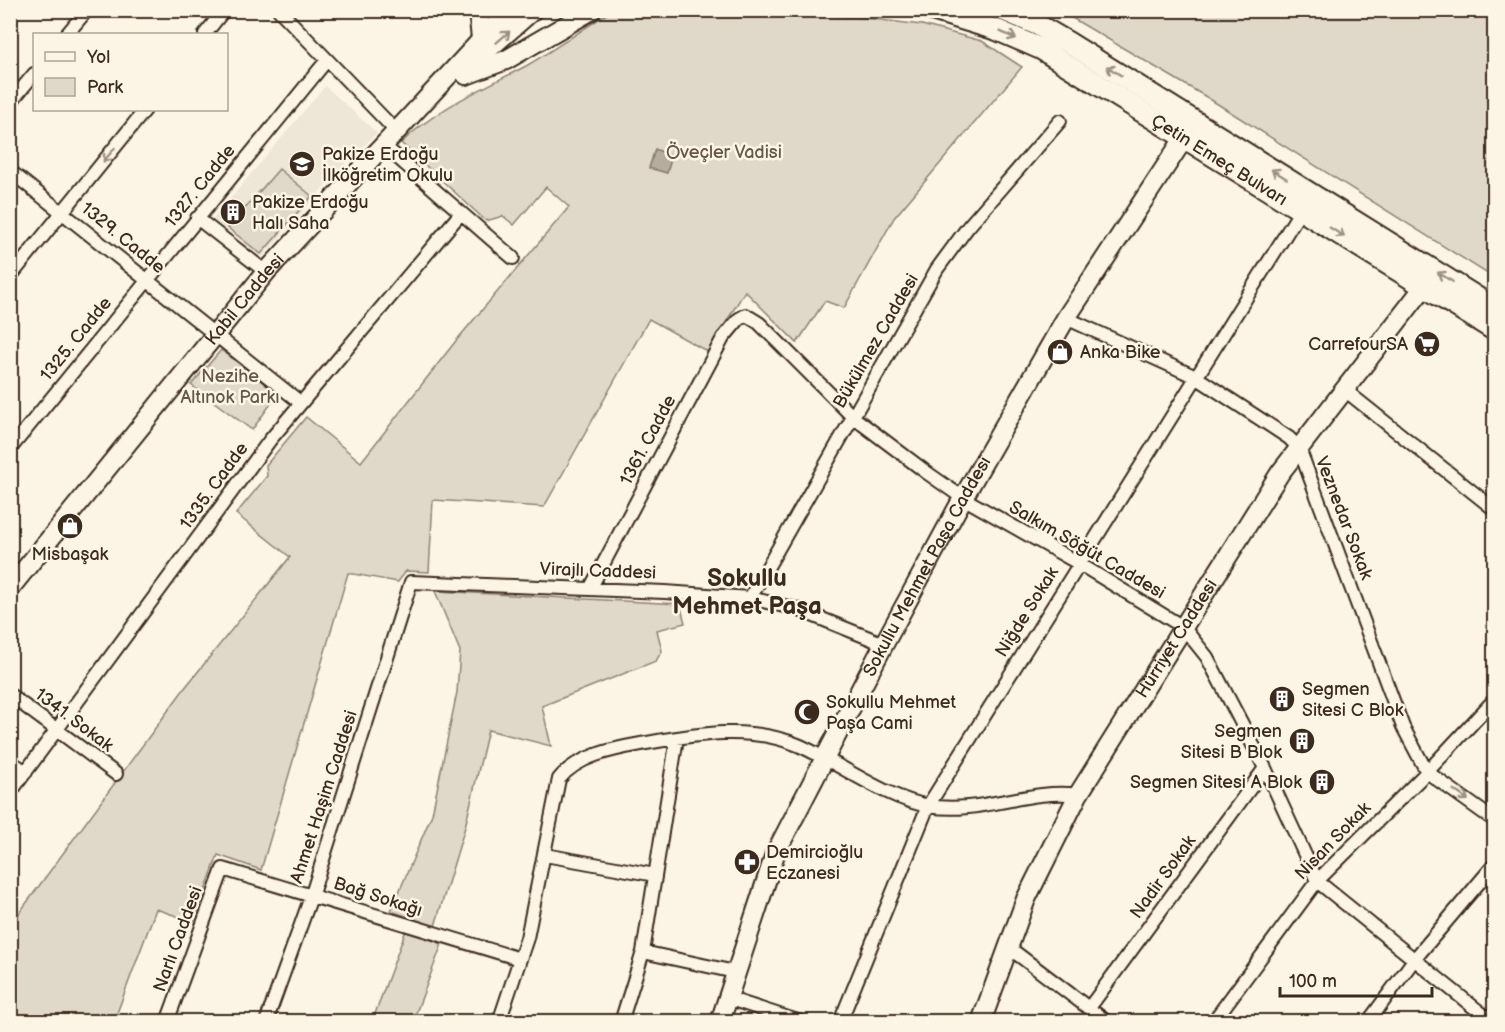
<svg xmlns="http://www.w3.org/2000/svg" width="1505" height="1032" viewBox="0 0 1505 1032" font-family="'Balsamiq Sans',sans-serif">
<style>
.built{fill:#eee6d6}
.green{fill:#e0d8c8;stroke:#8e8173;stroke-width:1.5}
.water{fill:#b7ad9e;stroke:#85796b;stroke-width:1.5}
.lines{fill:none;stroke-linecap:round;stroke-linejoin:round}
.street-casing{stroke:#3b2a1e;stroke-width:16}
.secondary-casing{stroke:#3b2a1e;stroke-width:22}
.primary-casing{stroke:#3b2a1e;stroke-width:24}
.street{stroke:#fcf5e5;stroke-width:12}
.secondary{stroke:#fcf5e5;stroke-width:18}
.primary{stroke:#fcf5e5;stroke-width:20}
.oneway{stroke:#9c9082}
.labels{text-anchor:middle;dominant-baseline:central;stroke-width:5;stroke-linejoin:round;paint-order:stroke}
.park-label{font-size:18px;fill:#645648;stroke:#fcf5e5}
.poi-label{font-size:18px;fill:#3b2a1e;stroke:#fcf5e5;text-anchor:start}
.street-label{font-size:18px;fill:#3b2a1e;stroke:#fcf5e5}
.district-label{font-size:24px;font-weight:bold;fill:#3b2a1e;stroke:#fcf5e5}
</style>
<rect width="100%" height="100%" fill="#fcf5e5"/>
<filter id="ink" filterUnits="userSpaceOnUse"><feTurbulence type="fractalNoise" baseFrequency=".0167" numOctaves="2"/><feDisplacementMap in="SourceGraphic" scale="12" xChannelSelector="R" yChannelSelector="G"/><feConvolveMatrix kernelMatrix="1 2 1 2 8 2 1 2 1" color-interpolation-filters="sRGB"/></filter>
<g filter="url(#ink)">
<path class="built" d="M325,86L377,133L335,174L262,258L213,219Z"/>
<path class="green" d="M611,11H726L864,18L922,25L982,41L1022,67L894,218L844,308L825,301L797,343L745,291L708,352L649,319L544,507L433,500L429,572L406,571L398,582L348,573L261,870L218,855L194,922L156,909L114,1021H10L11,924L184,689L290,557L236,514L267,476L266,465L306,417L361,462L455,342L569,207L546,187L514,225L503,216L486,221L401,143C437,108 482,89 526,66C555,49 583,29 611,11Z
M1060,11H1494V278L1208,98Z
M279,169L312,196L261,254L228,228Z
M221,350L278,394L252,430L191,385Z
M435,591L680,604L685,623L657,630L662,651L656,661L542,706L551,746L488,730L465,827L435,926L391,911L432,814L457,692L460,651Z
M406,930L442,944L413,1021L372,1022Z"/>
<path class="water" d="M655,149L672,156L667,173L649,168Z"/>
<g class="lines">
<defs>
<path id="street" d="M279,10L395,130
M67,34L87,10
M205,34L224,10
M10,103L34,74
M382,144L513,258
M10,171L301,403
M197,218L266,272
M10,277L145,110
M1066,318L1196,377L1289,438L1299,448L1403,727L1427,772L1494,820
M1346,391L1494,509
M10,449L327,60
M590,589L723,338L739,319L746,315L759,323L853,417L926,472L963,498L1078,563L1183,627L1207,657L1265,768L1317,881L1492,1022
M750,598L937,269L968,227L1060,121
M10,695L116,774
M10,761L26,772
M10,793L270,440L461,213
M545,855L655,875
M1008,947L1107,1022
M643,952L735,972
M727,998L801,1022
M1089,1008L1265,768
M167,1022L223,869L520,959
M266,1022L312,894L411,582L665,592L750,598L797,609L884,644
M499,1022L527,938L559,779C577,756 613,749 641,744C693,735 747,724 798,745C838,762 886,799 929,806C980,815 1028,788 1078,795
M621,1022L643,952L677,738
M840,1022L928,806L1301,210
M1213,1022L1317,881L1427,772L1494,700
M1368,1022L1413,961L1494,865"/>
<g id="secondary">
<path d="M478,10L481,39"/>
<path d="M467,68L533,10"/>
<path d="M466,75L506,60L592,10"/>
<path id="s1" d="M10,588L266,272L509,10"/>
<path id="s2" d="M720,1022L775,854L884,644L963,498L1066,318L1185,137"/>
<path id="s3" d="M981,1022L1026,899L1078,795L1280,473L1424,287"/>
</g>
<g id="primary">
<path id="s4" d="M932,10L997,30L1041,49L1494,330"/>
<path d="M1003,10L1038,25L1069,43L1494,308"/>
</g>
</defs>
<use href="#street" class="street-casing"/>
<use href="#secondary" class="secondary-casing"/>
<use href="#primary" class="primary-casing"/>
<use href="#street" class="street"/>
<use href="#secondary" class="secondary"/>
<use href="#primary" class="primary"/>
</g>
<defs><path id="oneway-shaft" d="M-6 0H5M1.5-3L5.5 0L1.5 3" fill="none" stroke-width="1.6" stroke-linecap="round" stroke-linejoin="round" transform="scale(1.5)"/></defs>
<g class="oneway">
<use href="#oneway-shaft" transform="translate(1008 35) rotate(24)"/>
<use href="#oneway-shaft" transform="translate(503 37) rotate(-41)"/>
<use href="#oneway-shaft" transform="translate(1114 71) rotate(-148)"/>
<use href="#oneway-shaft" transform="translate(109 155) rotate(129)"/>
<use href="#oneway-shaft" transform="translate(1279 174) rotate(-148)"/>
<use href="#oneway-shaft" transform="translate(1337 232) rotate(32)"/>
<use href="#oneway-shaft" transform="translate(1445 277) rotate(-148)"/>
<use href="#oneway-shaft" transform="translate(1461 795) rotate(35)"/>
</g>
</g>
<defs>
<symbol id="school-disc" viewBox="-11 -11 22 22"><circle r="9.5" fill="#3b2a1e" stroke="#fcf5e5"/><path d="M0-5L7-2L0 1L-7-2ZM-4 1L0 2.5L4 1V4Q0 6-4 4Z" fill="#fff"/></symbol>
<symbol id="building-disc" viewBox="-11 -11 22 22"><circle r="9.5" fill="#3b2a1e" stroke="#fcf5e5"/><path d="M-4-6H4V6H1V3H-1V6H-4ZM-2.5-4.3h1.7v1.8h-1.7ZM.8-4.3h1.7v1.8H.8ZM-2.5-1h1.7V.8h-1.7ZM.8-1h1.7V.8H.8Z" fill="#fff"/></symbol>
<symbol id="supermarket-disc" viewBox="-11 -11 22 22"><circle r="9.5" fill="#3b2a1e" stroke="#fcf5e5"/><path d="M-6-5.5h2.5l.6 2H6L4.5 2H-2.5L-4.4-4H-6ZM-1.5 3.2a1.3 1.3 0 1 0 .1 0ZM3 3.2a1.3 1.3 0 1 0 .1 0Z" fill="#fff"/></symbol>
<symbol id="shop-disc" viewBox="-11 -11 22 22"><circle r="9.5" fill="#3b2a1e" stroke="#fcf5e5"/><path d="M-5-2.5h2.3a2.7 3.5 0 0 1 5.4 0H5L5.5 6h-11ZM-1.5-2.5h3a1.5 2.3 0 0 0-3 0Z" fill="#fff"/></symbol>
<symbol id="mosque-disc" viewBox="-11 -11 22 22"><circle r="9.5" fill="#3b2a1e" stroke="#fcf5e5"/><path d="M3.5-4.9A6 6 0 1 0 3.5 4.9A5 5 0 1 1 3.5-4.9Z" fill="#fff"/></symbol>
<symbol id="pharmacy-disc" viewBox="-11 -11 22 22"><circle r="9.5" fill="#3b2a1e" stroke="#fcf5e5"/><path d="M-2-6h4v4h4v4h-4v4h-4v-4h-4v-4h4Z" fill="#fff"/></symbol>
</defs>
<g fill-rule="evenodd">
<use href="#school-disc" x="287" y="149" width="30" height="30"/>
<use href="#building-disc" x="218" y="197" width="30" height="30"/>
<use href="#supermarket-disc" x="1412" y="329" width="30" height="30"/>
<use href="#shop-disc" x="1045" y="337" width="30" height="30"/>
<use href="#shop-disc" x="55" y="511" width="30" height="30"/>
<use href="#building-disc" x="1267" y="684" width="30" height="30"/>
<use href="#mosque-disc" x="792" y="697" width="30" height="30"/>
<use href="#building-disc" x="1287" y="726" width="30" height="30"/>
<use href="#building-disc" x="1307" y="767" width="30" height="30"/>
<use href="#pharmacy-disc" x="732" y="847" width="30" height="30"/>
</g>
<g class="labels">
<g class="park-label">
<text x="724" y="152">Öveçler Vadisi</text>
<text x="230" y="376">Nezihe<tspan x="230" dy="21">Altınok Parkı</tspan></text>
</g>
<g class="poi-label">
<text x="322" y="154">Pakize Erdoğu<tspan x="322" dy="21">İlköğretim Okulu</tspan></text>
<text x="252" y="202">Pakize Erdoğu<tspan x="252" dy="21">Halı Saha</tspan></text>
<text x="1408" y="344" text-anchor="end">CarrefourSA</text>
<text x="1080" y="352">Anka Bike</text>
<text x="70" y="554" text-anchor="middle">Misbaşak</text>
<text x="1302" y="689">Segmen<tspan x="1302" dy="21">Sitesi C Blok</tspan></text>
<text x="826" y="702">Sokullu Mehmet<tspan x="826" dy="21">Paşa Cami</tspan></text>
<text x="1282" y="731" text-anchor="end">Segmen<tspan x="1282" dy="21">Sitesi B Blok</tspan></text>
<text x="1302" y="782" text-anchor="end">Segmen Sitesi A Blok</text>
<text x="766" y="852">Demircioğlu<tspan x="766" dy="21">Eczanesi</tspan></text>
</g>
<g class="street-label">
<text stroke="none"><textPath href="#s4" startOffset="326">Çetin Emeç Bulvarı</textPath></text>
<text transform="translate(200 186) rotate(-51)">1327. Cadde</text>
<text transform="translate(123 238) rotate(39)">1329. Cadde</text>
<text stroke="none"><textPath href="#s1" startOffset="372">Kabil Caddesi</textPath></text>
<text transform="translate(76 339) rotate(-51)">1325. Cadde</text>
<text transform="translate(876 341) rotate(-60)">Bükülmez Caddesi</text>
<text transform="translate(648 440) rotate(-62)">1361. Cadde</text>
<text transform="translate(214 486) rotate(-54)">1335. Cadde</text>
<text transform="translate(1344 518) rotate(69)">Veznedar Sokak</text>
<text transform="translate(1087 550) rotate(30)">Salkım Söğüt Caddesi</text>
<text stroke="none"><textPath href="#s2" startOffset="502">Sokullu Mehmet Paşa Caddesi</textPath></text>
<text transform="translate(598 571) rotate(2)">Virajlı Caddesi</text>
<text transform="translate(1027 612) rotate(-58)">Niğde Sokak</text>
<text stroke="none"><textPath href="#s3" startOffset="432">Hürriyet Caddesi</textPath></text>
<text transform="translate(74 720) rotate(37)">1341. Sokak</text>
<text transform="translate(324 797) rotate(-72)">Ahmet Haşim Caddesi</text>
<text transform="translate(1333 841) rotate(-46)">Nisan Sokak</text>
<text transform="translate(1163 877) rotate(-54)">Nadir Sokak</text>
<text transform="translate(378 897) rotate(18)">Bağ Sokağı</text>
<text transform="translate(178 939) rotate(-70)">Narlı Caddesi</text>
</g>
<g class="district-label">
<text x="747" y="578">Sokullu<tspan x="747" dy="28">Mehmet Paşa</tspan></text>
</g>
</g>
<rect width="1505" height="1032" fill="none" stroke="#fcf5e5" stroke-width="36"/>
<rect x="18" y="18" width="1469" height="996" fill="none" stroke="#3b2a1e" stroke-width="2" filter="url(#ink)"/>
<rect x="33" y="33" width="195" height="78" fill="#fcf5e5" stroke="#afa495" stroke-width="1.5"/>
<rect x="45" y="52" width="30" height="9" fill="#fcf5e5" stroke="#afa495" stroke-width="1.5"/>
<text x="87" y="63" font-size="18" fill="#3b2a1e">Yol</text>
<rect x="45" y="78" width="30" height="18" fill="#e0d8c8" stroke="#afa495" stroke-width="1.5"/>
<text x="87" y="93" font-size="18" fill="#3b2a1e">Park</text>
<path d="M1280 987v9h152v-9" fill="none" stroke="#3b2a1e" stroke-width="3"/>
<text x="1289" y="987" font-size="18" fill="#3b2a1e" stroke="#fcf5e5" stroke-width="4.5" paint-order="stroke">100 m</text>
</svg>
